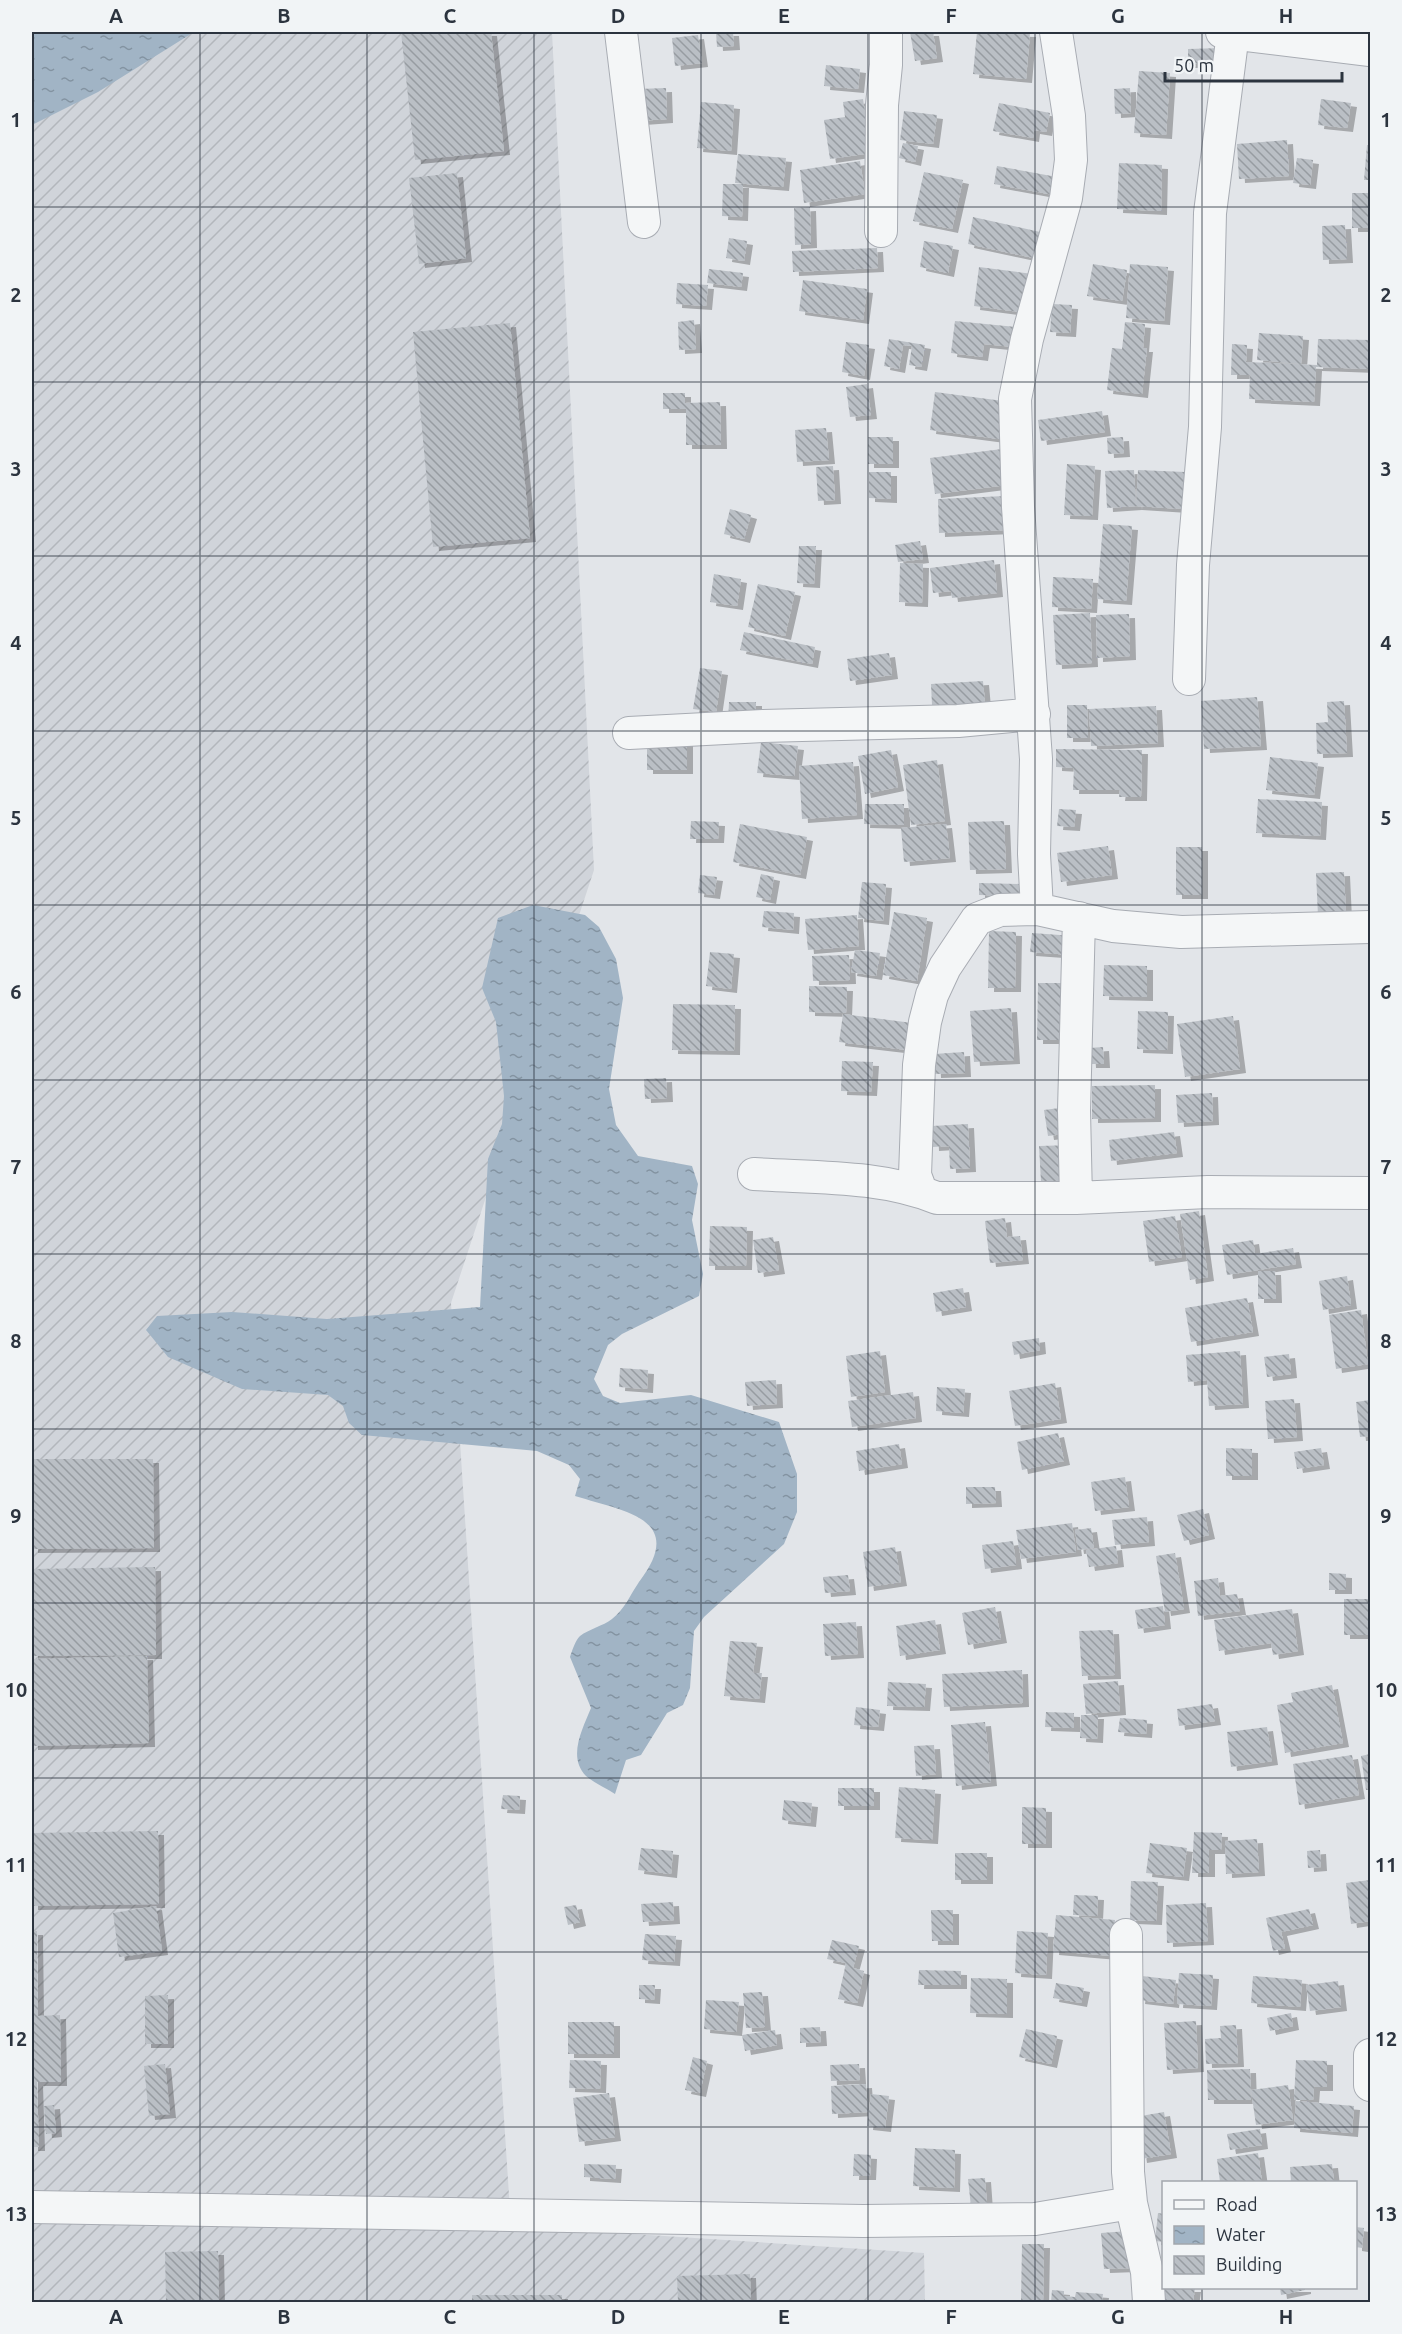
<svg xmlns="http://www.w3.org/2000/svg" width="1402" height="2334" viewBox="0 0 1402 2334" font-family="Ubuntu,sans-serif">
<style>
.industrial{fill:url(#industrial-furrows)}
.water{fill:url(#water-ripples)}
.building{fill:url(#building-back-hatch);filter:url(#shadow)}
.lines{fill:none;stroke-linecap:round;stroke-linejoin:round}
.minor-casing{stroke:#a8acb3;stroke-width:34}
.minor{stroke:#f4f6f7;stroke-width:32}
.grid{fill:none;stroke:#2c343f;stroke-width:1.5;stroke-opacity:0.55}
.neatline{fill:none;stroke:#2c343f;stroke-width:2}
.grid-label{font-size:20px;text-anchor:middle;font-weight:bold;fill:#2c343f}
</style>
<defs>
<pattern id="industrial-furrows" width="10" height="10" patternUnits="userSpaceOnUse" patternTransform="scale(1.5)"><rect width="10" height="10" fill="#d0d4da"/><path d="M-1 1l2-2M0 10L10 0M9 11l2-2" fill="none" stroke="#b3b7bc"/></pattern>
<pattern id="water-ripples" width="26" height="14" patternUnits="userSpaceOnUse" patternTransform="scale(1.5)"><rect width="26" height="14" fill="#a1b4c5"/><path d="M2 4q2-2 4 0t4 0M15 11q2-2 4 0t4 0" fill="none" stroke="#8393a1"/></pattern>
<pattern id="building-back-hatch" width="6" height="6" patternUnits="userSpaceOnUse" patternTransform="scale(1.5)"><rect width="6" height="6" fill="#babfc5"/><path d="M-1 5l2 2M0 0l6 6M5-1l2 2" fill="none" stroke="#979ca1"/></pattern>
<filter id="shadow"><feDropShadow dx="6" dy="4" stdDeviation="0" flood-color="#0004"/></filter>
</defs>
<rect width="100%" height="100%" fill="#e2e5e9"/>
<path class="industrial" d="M32,32H552L594,870L451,1303L511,2226L924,2253L925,2302H32Z"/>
<path class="water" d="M32,32H194L98,92L32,125Z
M533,905L585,915L599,927L616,959L623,998L609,1089L616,1125L638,1156L692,1166L698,1184L692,1220L703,1274L699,1296L622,1334L608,1345L594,1379L603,1396L620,1403L691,1395L779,1422L797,1474V1512L784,1544L704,1617L694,1631L690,1688L683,1705L667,1713L641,1755L626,1760L615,1794C606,1788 594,1783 586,1776C567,1757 583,1728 591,1708L570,1657C572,1651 575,1641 580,1636C589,1629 603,1626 612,1619C625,1609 630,1595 639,1582C688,1518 623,1511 575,1496L580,1479L569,1465L537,1451L362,1435L349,1423L343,1406L328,1395L242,1389L168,1357L146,1330L157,1316L232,1312L327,1319L480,1307L488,1159L502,1124L504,1096L496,1022L482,988L498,918Z"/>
<path class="building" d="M401,32H491L504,151L415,160Z
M716,32H733L734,46L717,47Z
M910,32H933L937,58L915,61Z
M977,32L1030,33L1026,79L973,74Z
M698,35L702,63L675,66L672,38Z
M1222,48V63L1188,64V49Z
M826,65L860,69L858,89L824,86Z
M1139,71L1170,73L1166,135L1134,133Z
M666,88L667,119L639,121L638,89Z
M1130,88L1131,113L1115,114L1114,89Z
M863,99L871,153L830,159L824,120L845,117L843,102Z
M1321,99L1351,103L1347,128L1318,125Z
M701,102L734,105L731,151L697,148Z
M999,103L1050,113L1046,132L1034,130L1033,138L993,131Z
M904,111L937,115L933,144L900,140Z
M1287,140L1289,176L1239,179L1237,144Z
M903,143L918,146L915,162L899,158Z
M1367,145H1370V180H1364Z
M738,154L786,158L783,187L735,183Z
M1297,158L1313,160L1310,185L1293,183Z
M860,161L865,194L804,203L800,170Z
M1119,163L1162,165L1161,211L1117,209Z
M997,166L1057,177L1054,195L994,184Z
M924,172L963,180L952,229L913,221Z
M457,173L466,258L419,264L409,178Z
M723,184H743L742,217L722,216Z
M1352,193H1370V228H1352Z
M810,207L811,244L795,245L794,208Z
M973,217L1049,234L1043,260L968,244Z
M1345,225L1347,259L1323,260L1322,226Z
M729,238L747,241L744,261L726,258Z
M924,241L953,246L948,273L920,267Z
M877,248L878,268L793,272L792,251Z
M1093,264L1127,270L1122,301L1087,296Z
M1130,264L1168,267L1164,321L1126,318Z
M979,267L1033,274L1027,313L974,306Z
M709,269L743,273L741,287L707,283Z
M803,280L867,289L863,320L799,311Z
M677,283L708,285L706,306L676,304Z
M1052,304L1072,305L1070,333L1050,332Z
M694,320L696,349L679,350L678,322Z
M955,321L1016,327L1014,347L984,344L982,357L951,353Z
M1125,322L1145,324L1143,348H1147L1142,394L1107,390L1112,348L1122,349Z
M510,323L530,538L433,547L413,332Z
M1259,333L1303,336L1301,364L1257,360Z
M889,339L925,345L921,367L909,365L912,346L903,345L899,369L884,366Z
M1318,339L1370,340V369L1316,367L1314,402L1249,399L1250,375H1231L1232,344L1247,345L1246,362L1317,365Z
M846,342L869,345L864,376L842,372Z
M867,384L871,415L850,417L846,387Z
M935,392L1003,401L999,439L930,430Z
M663,393H685V403L720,402L721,445H686V409H663Z
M1102,411L1105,432L1041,441L1038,420Z
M826,428L829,460L797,462L795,430Z
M868,437H893V464H868Z
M1123,437L1124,453L1108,454L1107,438Z
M1002,449L1007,485L935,494L930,458Z
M1067,464L1095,466L1092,516L1064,515Z
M833,466L835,500L818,501L816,467Z
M1134,470L1136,506L1107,508L1105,471Z
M1138,470L1185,472L1182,509L1136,506Z
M869,472H891V499L869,498Z
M1005,496L1006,530L939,533L938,499Z
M730,509L751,515L744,539L724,534Z
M1103,524L1132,526L1126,601L1097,599Z
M920,541L923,559L898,562L895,545Z
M799,546H816L814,584L797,583Z
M994,560L997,593L952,598L951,591L933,593L930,568Z
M900,563L923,564L922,603L899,602Z
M714,574L741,579L737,606L710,602Z
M1053,577L1093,579L1091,609L1052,607Z
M758,584L795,592L785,636L748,627Z
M1090,613L1092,663L1056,665L1053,615Z
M1129,614L1130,656L1097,658L1096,615Z
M744,632L815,647L812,664L740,650Z
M889,653L892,675L850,681L847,659Z
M700,668L722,671L716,712L693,709Z
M983,681L985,703L932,705L931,684Z
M1257,697L1261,746L1204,749L1201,701Z
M1344,701L1347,753L1317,754L1316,723L1328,722L1327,702Z
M729,702H756V725L728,724Z
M1067,705H1087L1088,738H1067Z
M1156,706L1158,743L1091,746L1089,709Z
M647,742H687V770H647Z
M761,742L798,746L794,776L757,773Z
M1056,749L1142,750L1141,797H1119L1120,790H1073L1074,768L1056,767Z
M891,750L898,787L865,794L858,756Z
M1270,757L1318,763L1314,795L1266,790Z
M937,760L945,821L911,825L903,765Z
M853,762L857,815L802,819L799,766Z
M1258,799L1322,802L1320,836L1256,833Z
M865,804H904V825L864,824Z
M1059,809L1076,810L1074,827L1057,826Z
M691,821L719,822L718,839H690Z
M1004,821L1006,869L970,870L968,822Z
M740,824L807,837L800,875L733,862Z
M946,824L950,858L904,862L901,828Z
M1108,846L1112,875L1061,882L1057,853Z
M1176,847H1202V895H1176Z
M1344,872L1346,915L1318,916L1316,873Z
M761,874L774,877L770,900L756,897Z
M700,875L717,877L714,895L698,893Z
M862,882L886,884L883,921L858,918Z
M979,883L1023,884V896L979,895Z
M764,911L794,913L793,930L762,927Z
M894,912L927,918L917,981L883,975Z
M857,915L859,946L808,950L805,919Z
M989,931L1016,932L1015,988H988Z
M1032,933L1074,936L1072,955L1030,952Z
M855,950L880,953L876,976L851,972Z
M710,952L734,954L731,989L706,986Z
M849,955L850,980L813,981L812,956Z
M1104,965L1147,966V997L1103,996Z
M1038,983H1073L1072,1040H1037Z
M809,986L847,987L846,1013L809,1012Z
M673,1004L735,1005L734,1051L672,1050Z
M1011,1008L1014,1060L974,1062L970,1011Z
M1138,1011L1168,1012L1167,1050L1137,1049Z
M843,1014L920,1024L916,1051L839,1042Z
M1233,1016L1240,1069L1185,1077L1177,1024Z
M1103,1047L1104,1064H1090L1089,1048Z
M964,1052L965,1073L935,1074L934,1054Z
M842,1061L873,1062L871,1092L841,1091Z
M666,1078L667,1098L645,1099L644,1079Z
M1155,1085V1118L1092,1119V1086Z
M1212,1093L1213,1121L1178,1123L1176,1095Z
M1067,1107L1072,1133L1048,1136L1044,1110Z
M968,1124L970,1168L950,1169L949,1146L933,1147L932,1126Z
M1174,1132L1177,1153L1111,1161L1109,1140Z
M1073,1145L1074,1181L1041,1182L1039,1146Z
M1199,1211L1208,1277L1190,1280L1180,1214Z
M1175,1216L1182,1257L1149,1262L1143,1221Z
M1005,1218L1007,1237L1020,1236L1023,1260L990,1263L985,1221Z
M710,1226L747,1227L746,1266H709Z
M773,1237L779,1270L758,1273L753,1240Z
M1253,1240L1255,1254L1293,1248L1296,1264L1227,1275L1222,1245Z
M1258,1271H1275L1276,1299H1258Z
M1347,1276L1351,1305L1323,1310L1319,1281Z
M963,1288L966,1307L936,1312L933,1293Z
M1247,1298L1253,1332L1191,1342L1185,1308Z
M1361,1310L1368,1364L1336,1369L1329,1315Z
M1039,1338L1040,1350L1014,1355L1012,1342Z
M880,1351L885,1392L851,1397L846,1356Z
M1240,1351L1243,1404L1209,1406L1207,1380L1188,1382L1186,1355Z
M1289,1354L1291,1374L1267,1377L1264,1357Z
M620,1368L648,1370L647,1389L619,1387Z
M776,1380L777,1404L747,1406L745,1382Z
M1055,1383L1061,1419L1015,1426L1009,1391Z
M937,1387L965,1389L963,1413L936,1411Z
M913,1392L916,1418L852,1427L848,1401Z
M1294,1399L1297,1437L1268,1439L1265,1401Z
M1370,1400V1436L1360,1437L1356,1402Z
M1058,1433L1064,1461L1022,1470L1017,1442Z
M899,1444L902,1464L859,1471L856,1451Z
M1226,1448L1252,1449V1476H1226Z
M1321,1448L1324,1465L1297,1469L1294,1452Z
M32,1459H153L154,1548L32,1549Z
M1125,1477L1129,1507L1095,1511L1091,1482Z
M966,1487H995L996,1503L966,1504Z
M1203,1509L1209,1535L1184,1541L1177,1515Z
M1147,1517L1149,1542L1115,1545L1112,1520Z
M1072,1523L1076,1552L1021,1559L1016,1530Z
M1091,1528L1094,1548L1078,1550L1075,1530Z
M1013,1541L1016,1565L985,1569L982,1545Z
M1116,1546L1118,1563L1089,1567L1086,1550Z
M895,1547L901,1582L868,1587L863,1552Z
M1175,1553L1184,1609L1165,1612L1156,1556Z
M155,1567L156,1655L32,1656V1569Z
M1329,1573L1346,1574V1590H1329Z
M848,1575L850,1591L825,1593L823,1577Z
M1218,1578L1220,1596L1237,1594L1240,1611L1198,1616L1194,1581Z
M1344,1599H1368V1635H1344Z
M1163,1606L1165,1625L1138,1629L1135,1610Z
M995,1607L1001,1639L968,1645L962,1613Z
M1292,1609L1298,1651L1273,1655L1271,1643L1219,1651L1214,1620Z
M935,1620L940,1650L900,1656L896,1626Z
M856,1622L858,1654L825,1656L823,1624Z
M1113,1630L1115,1675L1082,1676L1079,1631Z
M730,1641L757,1643L753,1673H762L759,1699L724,1696Z
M147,1656L149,1743L32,1746V1659Z
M1022,1670L1023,1703L944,1707L942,1674Z
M1118,1681L1120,1711L1086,1714L1083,1684Z
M888,1682L926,1684L924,1707L887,1706Z
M1332,1685L1343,1743L1285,1753L1277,1705L1293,1702L1291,1693Z
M1212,1704L1215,1721L1179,1726L1177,1709Z
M856,1707L880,1710L878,1727L854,1725Z
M1046,1712L1074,1713V1728L1045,1727Z
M1081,1715H1098L1097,1739L1080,1738Z
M1120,1718L1147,1720L1146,1734L1118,1732Z
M985,1722L991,1782L956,1786L951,1725Z
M1267,1727L1272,1761L1231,1767L1227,1732Z
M934,1745L936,1774L916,1776L914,1746Z
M1370,1754V1790H1366L1361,1756Z
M1352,1755L1359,1795L1299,1805L1293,1764Z
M899,1787L935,1790L932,1840L895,1838Z
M838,1788H874V1806H838Z
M503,1795L520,1796L519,1810L501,1809Z
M784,1800L812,1803L810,1823L782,1820Z
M1022,1807L1046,1808V1844H1022Z
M158,1831L159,1904L32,1906V1833Z
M1194,1832L1222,1833L1221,1850H1209V1873H1192Z
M1257,1839L1259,1872L1226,1874L1225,1841Z
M1150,1843L1187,1848L1183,1877L1146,1873Z
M641,1848L673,1851L671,1874L638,1870Z
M1320,1850L1321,1867L1308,1868L1307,1851Z
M955,1853H987V1880H955Z
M1370,1880V1921L1351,1924L1346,1883Z
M1131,1881L1158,1882L1156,1921L1130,1920Z
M1074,1895L1098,1896L1097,1916L1073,1915Z
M673,1902L674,1920L643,1922L641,1904Z
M1206,1903L1208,1941L1167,1943L1166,1905Z
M576,1905L580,1922L568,1925L564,1907Z
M156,1906L162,1951L119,1957L113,1913Z
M1309,1909L1313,1925L1281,1932L1285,1948L1273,1951L1266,1918Z
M931,1910H953V1941H932Z
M1056,1915L1115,1920L1112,1956L1053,1951Z
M32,1931H37L38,2016L60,2015L61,2082H37L39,2147H32Z
M1017,1931L1048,1933L1046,1975L1015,1973Z
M645,1934L676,1936L674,1962L642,1960Z
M832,1940L859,1946L853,1968L864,1971L857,2003L838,1999L846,1963L827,1959Z
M919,1970L961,1971V1985H918Z
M1179,1973L1213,1975L1211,2006L1177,2004Z
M1142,1976L1176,1980L1173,2004L1139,2000Z
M1253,1976L1302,1980L1300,2007L1251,2003Z
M971,1978L1007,1979V2014L970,2013Z
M1338,1981L1341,2007L1310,2011L1306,1985Z
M1056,1983L1084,1988L1081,2003L1053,1998Z
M639,1985H655L654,2000L639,1999Z
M762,1992L765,2027L746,2028L743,1993Z
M168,1995V2044H145V1996Z
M706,2000L739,2002L736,2032L704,2029Z
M1291,2013L1293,2026L1270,2031L1267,2018Z
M1196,2021L1198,2068L1167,2070L1164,2023Z
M568,2022H614V2054H568Z
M1236,2025L1238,2063L1206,2064L1205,2039L1221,2038L1220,2026Z
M820,2027L821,2042L800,2043V2028Z
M1026,2029L1057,2036L1051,2064L1019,2057Z
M775,2030L777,2045L745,2051L742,2035Z
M693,2057L707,2061L700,2093L685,2090Z
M570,2060L601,2061L600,2089L569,2088Z
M1296,2060L1327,2061V2087H1314L1313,2100H1294Z
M165,2064L170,2114L149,2116L144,2066Z
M859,2064L860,2080L831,2081L830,2065Z
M1250,2069L1251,2100H1208L1207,2070Z
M866,2084L868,2112L832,2114L831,2086Z
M1288,2085L1293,2120L1256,2125L1251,2090Z
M609,2093L615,2137L579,2142L573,2098Z
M871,2094L889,2096L885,2128L867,2126Z
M1296,2101L1354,2106L1352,2133L1294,2128Z
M54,2105L56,2133L46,2134L44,2106Z
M1164,2112L1171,2154L1141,2159L1135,2117Z
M1260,2129L1262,2145L1230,2150L1227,2134Z
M915,2148L955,2150L954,2188L913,2186Z
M1258,2153L1262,2182H1220L1217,2159Z
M854,2154L871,2155L870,2176H853Z
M584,2164L616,2165L615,2179L584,2177Z
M1332,2164L1334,2182H1291L1290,2167Z
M985,2178L987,2206L971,2207L968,2179Z
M1158,2213L1164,2214V2242L1155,2241Z
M1356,2227L1364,2228L1362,2248L1356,2247Z
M1128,2231L1131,2268L1104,2269L1101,2233Z
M1022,2244H1044L1043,2302H1021Z
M218,2251L219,2302H166L165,2252Z
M750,2274L751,2302H678L677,2276Z
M1165,2288H1195L1193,2302L1163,2300Z
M1280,2288H1305V2290L1281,2295Z
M1052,2290L1064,2291V2296L1075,2297L1076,2292L1103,2294L1102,2302H1051Z
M472,2295H562V2302H472Z"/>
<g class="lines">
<defs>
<path id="minor" d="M621,32L644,222
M1222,32L1370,50
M881,231L882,105L886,65V32
M1189,679L1193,565L1205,427L1210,213L1233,33
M629,733L763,726L958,721L1034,714
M1037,909L1034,854L1036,759L1018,507L1015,399L1027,339L1066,198L1071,160L1069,116L1056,32
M754,1174C814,1178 880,1175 937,1198H1076L1208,1192L1370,1193
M921,1191L915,1175L919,1065L925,1022L932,995L945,967L977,919L1000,910L1037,909L1113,926L1181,932L1370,927
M1076,1198L1074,1111L1079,918
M1126,1935L1128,2172L1131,2203L1147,2272L1149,2302
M1370,2055V2085
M32,2207L863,2221L1035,2219L1131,2203"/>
</defs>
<use href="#minor" class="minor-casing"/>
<use href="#minor" class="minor"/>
</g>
<path class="grid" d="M200,32V2302M367,32V2302M534,32V2302M701,32V2302M868,32V2302M1035,32V2302M1202,32V2182M32,207H1370M32,382H1370M32,556H1370M32,731H1370M32,905H1370M32,1080H1370M32,1254H1370M32,1429H1370M32,1603H1370M32,1778H1370M32,1952H1370M32,2127H1370M1202,2288V2302"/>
<rect width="1402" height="2334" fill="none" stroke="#f1f4f6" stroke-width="66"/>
<rect x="1162" y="2181" width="195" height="108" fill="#f1f4f6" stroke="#a2a7ad" stroke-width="1.5"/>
<rect x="1174" y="2200" width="30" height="9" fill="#f4f6f7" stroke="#a2a7ad" stroke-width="1.5"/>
<text x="1216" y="2211" font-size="18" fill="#2c343f">Road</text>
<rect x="1174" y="2226" width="30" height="18" fill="url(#water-ripples)" stroke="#a2a7ad" stroke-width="1.5"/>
<text x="1216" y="2241" font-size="18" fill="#2c343f">Water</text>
<rect x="1174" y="2256" width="30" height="18" fill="url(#building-back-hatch)" stroke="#a2a7ad" stroke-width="1.5"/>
<text x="1216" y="2271" font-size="18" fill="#2c343f">Building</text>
<path d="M1165 72v9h177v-9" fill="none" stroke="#2c343f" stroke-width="3"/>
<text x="1174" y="72" font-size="18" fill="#2c343f" stroke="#f1f4f6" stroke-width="4.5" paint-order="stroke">50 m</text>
<rect x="33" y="33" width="1336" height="2268" class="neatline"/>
<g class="grid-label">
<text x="116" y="23">A</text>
<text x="284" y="23">B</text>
<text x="450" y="23">C</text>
<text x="618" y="23">D</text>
<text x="784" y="23">E</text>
<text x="951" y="23">F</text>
<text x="1118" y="23">G</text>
<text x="1286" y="23">H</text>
<text x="16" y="127">1</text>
<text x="1386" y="127">1</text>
<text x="16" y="302">2</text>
<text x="1386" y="302">2</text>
<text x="16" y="476">3</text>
<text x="1386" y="476">3</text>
<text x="16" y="650">4</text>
<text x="1386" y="650">4</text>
<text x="16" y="825">5</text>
<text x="1386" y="825">5</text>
<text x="16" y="999">6</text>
<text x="1386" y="999">6</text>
<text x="16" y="1174">7</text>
<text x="1386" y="1174">7</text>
<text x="16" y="1348">8</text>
<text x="1386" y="1348">8</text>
<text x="16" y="1523">9</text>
<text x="1386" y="1523">9</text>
<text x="16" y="1697">10</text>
<text x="1386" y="1697">10</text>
<text x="16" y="1872">11</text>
<text x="1386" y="1872">11</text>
<text x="16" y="2046">12</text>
<text x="1386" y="2046">12</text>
<text x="16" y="2221">13</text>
<text x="1386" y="2221">13</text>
<text x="116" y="2324">A</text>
<text x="284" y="2324">B</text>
<text x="450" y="2324">C</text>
<text x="618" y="2324">D</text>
<text x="784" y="2324">E</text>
<text x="951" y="2324">F</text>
<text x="1118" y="2324">G</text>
<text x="1286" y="2324">H</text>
</g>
</svg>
